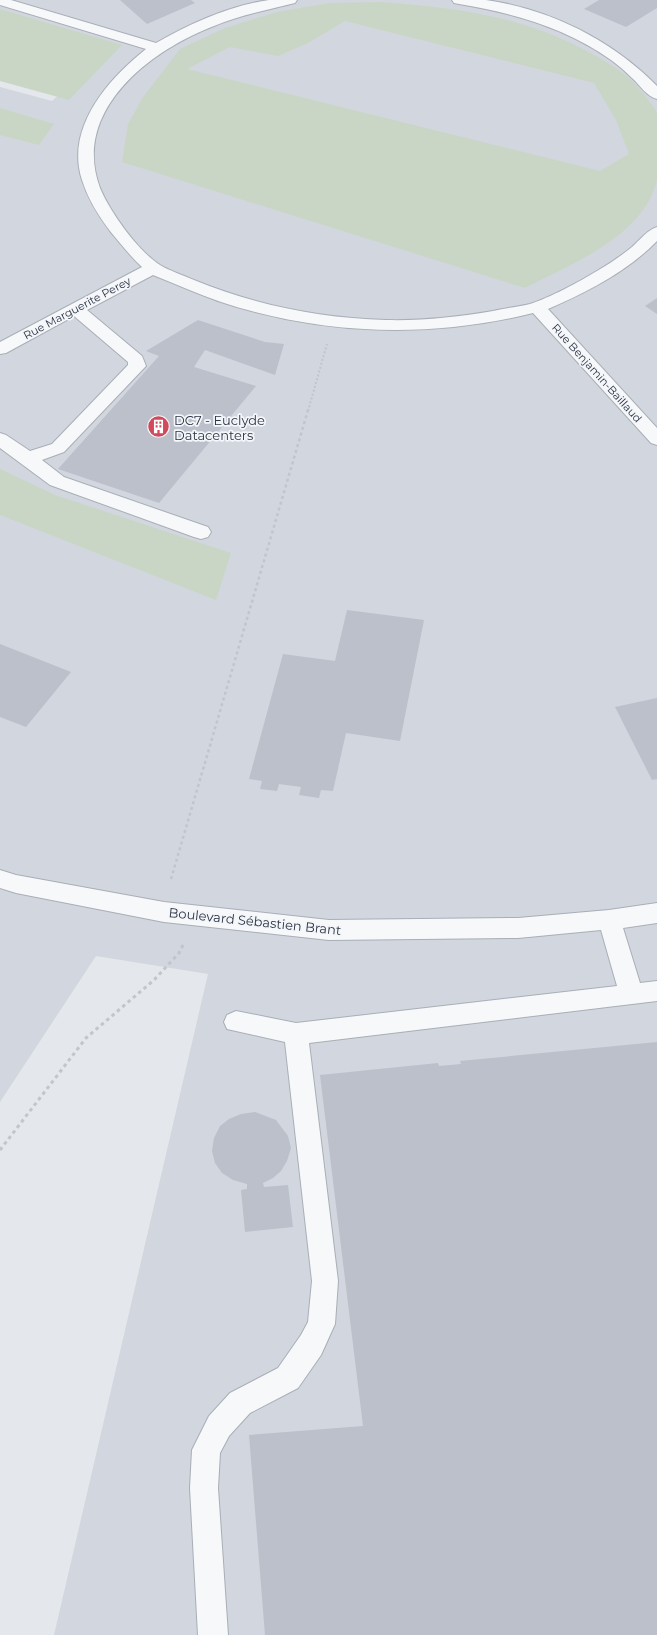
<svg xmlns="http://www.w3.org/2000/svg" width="657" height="1635" viewBox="0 0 657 1635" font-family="Montserrat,sans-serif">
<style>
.built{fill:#d2d6de}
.green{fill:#c9d6c5;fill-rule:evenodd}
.building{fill:#bbc0ca}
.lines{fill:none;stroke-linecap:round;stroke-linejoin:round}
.minor-casing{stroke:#a9aeb7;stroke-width:2}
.path-far2{stroke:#c2c5cb;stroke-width:2;stroke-dasharray:2 2;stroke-linecap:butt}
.path-far1{stroke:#c2c5cb;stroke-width:2.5;stroke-dasharray:3 3;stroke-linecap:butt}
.path{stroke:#c2c5cb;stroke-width:3;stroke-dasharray:3.5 3.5;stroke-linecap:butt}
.minor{fill:#f7f8fa;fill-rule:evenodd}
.labels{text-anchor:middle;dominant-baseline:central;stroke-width:3.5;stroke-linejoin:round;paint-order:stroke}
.far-street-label{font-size:11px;fill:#2b3445;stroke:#f4f6f9}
.poi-label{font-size:13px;fill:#2b3445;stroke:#f4f6f9;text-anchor:start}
.street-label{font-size:13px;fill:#2b3445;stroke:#f4f6f9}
</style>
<rect width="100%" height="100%" fill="#e4e7ec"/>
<path class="built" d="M0,0H657V1635H54L208,974L96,956L0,1102V87L52,101L113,44L0,13Z"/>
<path class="green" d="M380,2C450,7 516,15 579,47C597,56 615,66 630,79C640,88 648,100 656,110L657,115V180C644,236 571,264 525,288L122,162L128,124L143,97L180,49L225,28L277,12L329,3ZM345,21L594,83L616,120L629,154L600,171L187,69L230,47L278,56L308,43Z
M0,9L122,45L69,100L0,81Z
M0,108L54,124L39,145L0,135Z
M0,469L55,495L231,553L216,600L0,515Z"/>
<path class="building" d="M120,0H191L195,3L147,24Z
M599,0H657V8L626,27L584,9Z
M657,298V314L645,306Z
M198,320L265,342L284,344L275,375L205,350L194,367L256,386L159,503L58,469L159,356L146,351Z
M347,610L424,620L400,741L346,733L333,791L321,790L319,798L299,795L301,787L279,784L277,791L260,789L262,781L249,779L283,654L335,661Z
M0,644L71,672L26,727L0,717Z
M657,698V779L652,780L615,707Z
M657,1042V1635H265L249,1435L363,1426L320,1075L438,1063L439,1066L461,1064L460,1061Z
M255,1112L276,1120L288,1136L291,1148L287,1161L281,1171L273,1178L263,1183L264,1187L288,1185L293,1227L245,1232L241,1190L247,1189V1184L233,1180L222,1173L215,1163L212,1151L214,1138L220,1126L229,1119L241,1114Z"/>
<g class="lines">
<defs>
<path id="minor" d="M0,0H11L156,43C189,24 231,5 269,0C278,0 288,0 297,0L295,3C267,10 240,15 214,26C151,50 71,110 100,188C110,212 138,251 160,265C170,271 183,275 194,280C255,305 320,318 386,320C421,321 458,317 493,311C505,308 518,307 530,304C549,298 579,282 597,271C609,264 621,256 632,247C640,240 647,230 657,227V241C627,272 587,292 548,309L657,428V445L651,443L533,313C431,339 321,335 221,302C198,294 176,284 153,275L87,310L142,356L146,366L64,452L42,460L64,477L208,527L211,532L208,537L201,539L194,537L50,485L0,448V433L6,435L30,451L52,444L128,365V362L74,316L6,353L0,354V342L142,267C130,256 120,243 110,231C98,215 88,199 82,180C65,128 108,79 146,49L0,5Z
M452,0C463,0 475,0 486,0C550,9 612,40 657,86V99C647,97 640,85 632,78C625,71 618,65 611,60C566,28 513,13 459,4L454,3Z
M0,870L16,875L164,902L329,920L518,918L609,910L657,903V923L623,928L640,983L657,981V1001L309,1043L338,1281L335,1324L321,1355L298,1388L250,1413L229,1436L220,1453L218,1488L228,1635H198L190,1488L192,1450L209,1416L230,1393L278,1368L301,1335L308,1322L312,1281L285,1042L227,1029L224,1022L227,1015L236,1011L296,1023L617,986L601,930L518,938L329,940L164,922L16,893L0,888Z"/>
</defs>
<use href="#minor" class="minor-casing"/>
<path class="path-far2" d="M308,411L327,344"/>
<path class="path-far1" d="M171,879L308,410"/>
<path class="path" d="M0,1150L86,1038L154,980L179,953L184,943"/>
<use href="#minor" class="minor"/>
</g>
<defs>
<symbol id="building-disc" viewBox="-11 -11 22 22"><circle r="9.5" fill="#d1495b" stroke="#f4f6f9"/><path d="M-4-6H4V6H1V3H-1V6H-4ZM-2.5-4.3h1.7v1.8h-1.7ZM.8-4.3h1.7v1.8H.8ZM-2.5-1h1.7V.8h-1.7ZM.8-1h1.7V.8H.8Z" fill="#fff"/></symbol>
</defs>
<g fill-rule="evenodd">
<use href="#building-disc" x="146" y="414" width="25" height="25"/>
</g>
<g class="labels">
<g class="far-street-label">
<text transform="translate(77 308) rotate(-28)">Rue Marguerite Perey</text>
<text transform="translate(597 373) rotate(48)">Rue Benjamin-Baillaud</text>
</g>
<g class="poi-label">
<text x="174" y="420">DC7 - Euclyde<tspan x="174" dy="15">Datacenters</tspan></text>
</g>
<g class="street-label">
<text transform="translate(255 921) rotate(6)">Boulevard Sébastien Brant</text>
</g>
</g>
</svg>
